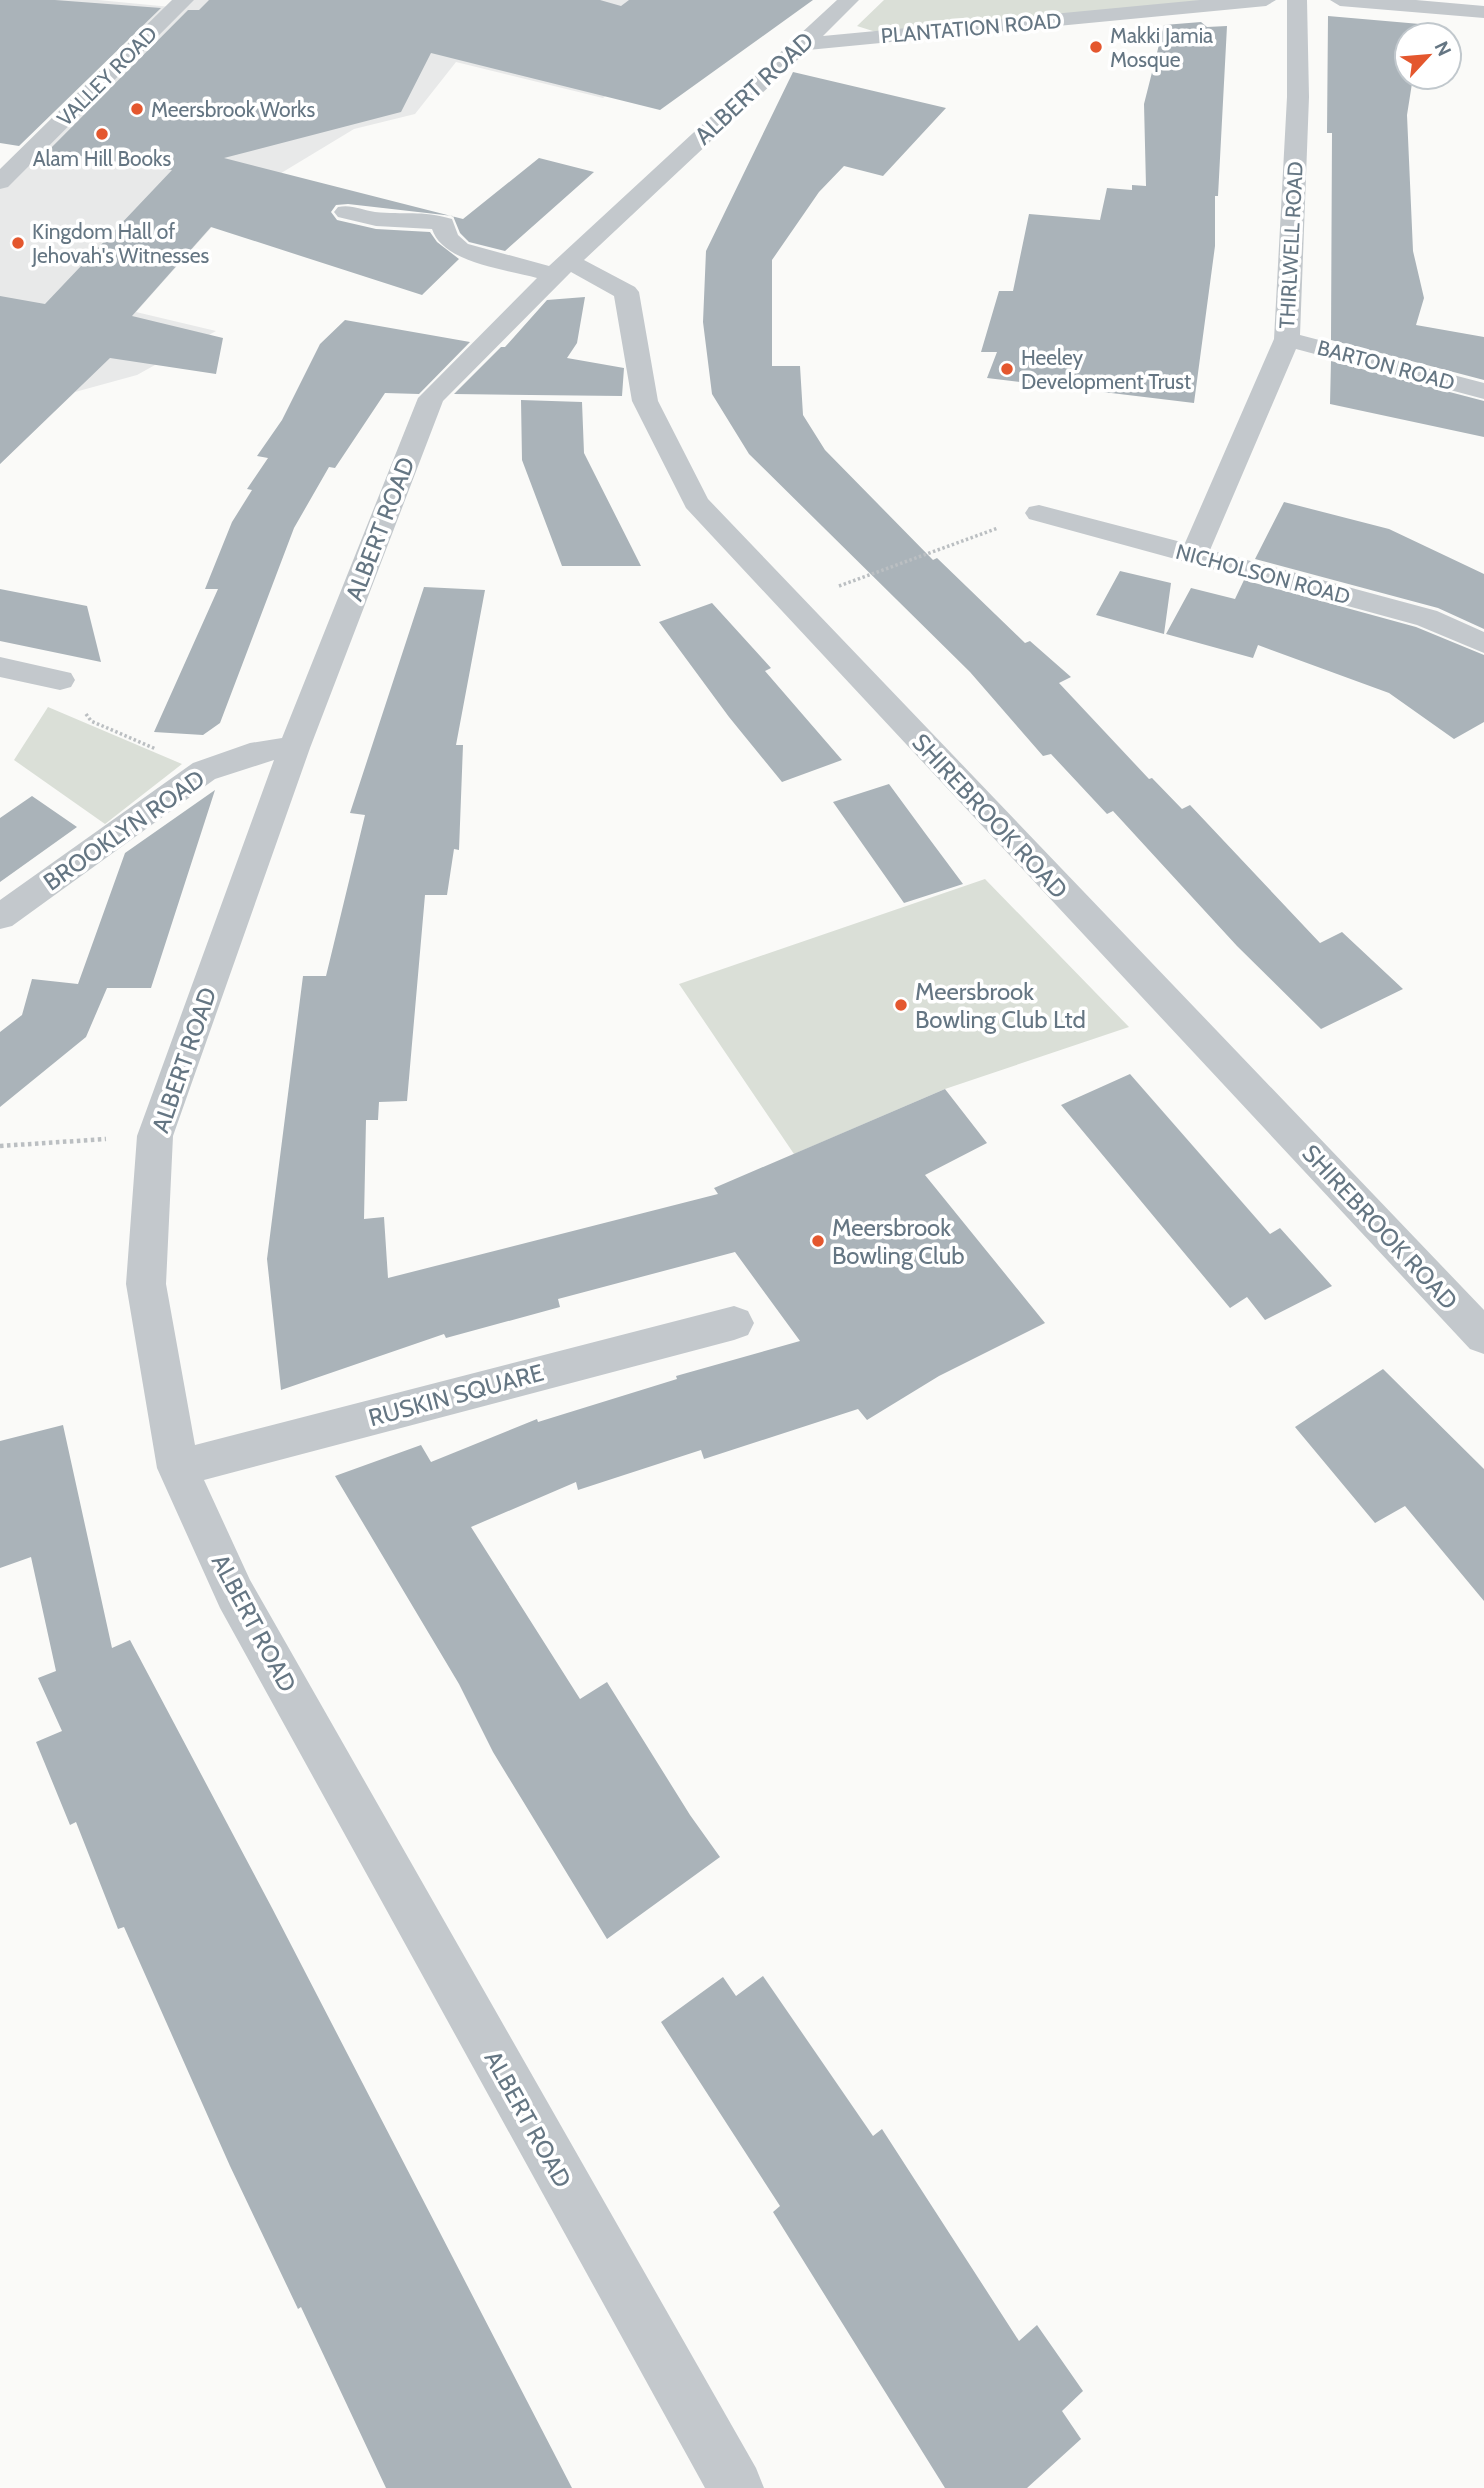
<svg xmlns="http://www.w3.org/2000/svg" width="1484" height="2488" viewBox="0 0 1484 2488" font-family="Cabin,sans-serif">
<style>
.built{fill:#e8e9e9}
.green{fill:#dadfd7}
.building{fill:#aab3b9}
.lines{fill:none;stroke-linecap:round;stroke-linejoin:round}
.path-far1{stroke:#bbbfc2;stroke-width:3.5;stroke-dasharray:2.5 2.5;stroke-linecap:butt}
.path{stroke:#bbbfc2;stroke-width:4.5;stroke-dasharray:3.5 3.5;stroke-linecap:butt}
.minor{fill:#c3c8cc;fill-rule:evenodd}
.poi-dot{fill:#e4572e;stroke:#fff;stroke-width:2.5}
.labels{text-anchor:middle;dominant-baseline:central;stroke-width:7;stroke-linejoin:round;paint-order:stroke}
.far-street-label{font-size:21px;fill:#657683;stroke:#fff}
.far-poi-label{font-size:21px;fill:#657683;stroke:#fff;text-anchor:start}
.street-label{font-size:24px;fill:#657683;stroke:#fff}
.poi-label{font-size:24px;fill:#657683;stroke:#fff;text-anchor:start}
</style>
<rect width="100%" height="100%" fill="#fafaf8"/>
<path class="built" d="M0,0H98L171,7L179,0H726L603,98L456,62L415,114L354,129L268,181L218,220L136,312L216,331L137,375L75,392L0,464V187L149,29L0,21Z"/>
<path class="green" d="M884,0H1214L876,32L857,26Z
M48,707L182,764L105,824L14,760Z
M985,879L1129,1027L945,1089L794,1154L679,984Z"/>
<path class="building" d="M0,0H55L161,8L19,146L0,143Z
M209,0H600L621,6L629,0H813L660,110L431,53L401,112L224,158L463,219L539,158L594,172L505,251L469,242L460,233L453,216L348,204L336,205L331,212L337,220L376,229L430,232L437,242L459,259L422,295L211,227L132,316L223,338L216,374L110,358L0,464V296L45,304L172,170L48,151L188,10H199Z
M1328,16L1420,24L1418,35H1407V77H1413L1407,115L1413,251L1424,298L1416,325L1484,337V380L1331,340L1332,133H1327Z
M1201,22L1207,27L1227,26L1218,196H1215V246L1194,403L987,378L997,352H981L999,291H1013L1029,214L1100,220L1107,188L1132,190V185L1146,186L1144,104L1164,25Z
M793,72L946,108L883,176L844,166L819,192L772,260V366H800L803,415L825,450L933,560L937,558L1025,643L1030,641L1071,677L1059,683L1149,779L1152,778L1182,809L1190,805L1320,943L1342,932L1403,989L1321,1029L1237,946L1113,811L1107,814L1051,754L1043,756L970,672L749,454L712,394L703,322L706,251Z
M585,297L577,343L567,358L624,368L622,396L454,394L501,347H505L547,300Z
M345,320L470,342L419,394L385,393L335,468L329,467L294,528L220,723L203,735L154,732L218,589H205L232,522L252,490L247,489L268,458L257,456L282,420L320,344Z
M1331,361L1484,401V437L1330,404Z
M521,400L582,402L584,453L641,566H562L522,460Z
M1284,502L1389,529L1484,574V629L1438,608L1255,559Z
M1120,571L1171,583L1164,634L1096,615Z
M1244,580L1416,627L1484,655V722L1454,739L1389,693L1258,645L1253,658L1166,634L1191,588L1235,599Z
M424,587L485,590L456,745H463L459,850L454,849L447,895H425L407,1101L379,1102L378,1120H366L364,1219L384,1217L388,1278L718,1194L714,1188L945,1089L987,1143L925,1175L1045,1323L939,1376L867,1420L858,1409L704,1459L701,1450L578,1490L576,1482L471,1527L580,1699L607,1682L690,1815L720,1857L607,1939L493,1752L459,1684L335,1476L421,1445L431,1462L537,1419L538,1422L677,1379L676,1376L800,1341L735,1252L558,1299L560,1307L446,1338L444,1334L281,1390L267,1259L303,976H326L365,815L350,813Z
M0,589L87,606L101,662L0,641Z
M712,603L771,668L765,671L842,760L782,782L729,717L659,622Z
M889,784L925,833L963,884L904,903L833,802Z
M215,790L151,988H107L86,1037L0,1107V1032L22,1015L32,979L78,984L125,853Z
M32,796L77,827L0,882V818Z
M1130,1074L1270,1234L1280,1228L1332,1286L1265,1320L1247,1297L1230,1308L1061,1105Z
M1383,1369L1484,1469V1601L1405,1506L1375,1523L1295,1427Z
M63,1425L112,1648L130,1640L272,1908L572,2488H386L301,2307L298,2309L230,2166L124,1927L118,1929L76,1822L70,1825L36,1742L62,1731L38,1678L56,1671L31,1557L0,1568V1441Z
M763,1976L873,2136L882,2129L1019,2341L1037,2325L1083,2391L1062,2411L1081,2439L1027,2488H945L773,2212L780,2206L661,2022L723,1977L736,1996Z"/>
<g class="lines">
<path class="path-far1" d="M839,586L998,528
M86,714L91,721L156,749"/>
<path class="path" d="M0,1146L106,1139"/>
<path class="minor" d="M172,0H194L8,187L0,189V169Z
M837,0H859L823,36L1200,0H1276L1266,6L808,50L584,260L635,287L639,292L658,401L708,499L1484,1310V1354L1470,1349L686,508L632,401L614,296L571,272L443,401L310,748L173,1136L166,1284L195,1445L734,1306L748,1311L754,1323L748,1335L734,1340L204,1480L250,1580L756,2468L764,2488H705L220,1608L157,1468L126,1284L137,1136L274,760L215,779L12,926L0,929V900L193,763L250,743L282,738L418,398L537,278C505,269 443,263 432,229L376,226L338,217L334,212L338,207C351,204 362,210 375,212C404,215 421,210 452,219L458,235L468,244L549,266Z
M1287,0H1307L1309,97L1300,335L1484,383V399L1296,349L1210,550L1437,611L1484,632V653L1417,625L1029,519L1025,513L1029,507L1039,505L1185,543L1274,339L1287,97Z
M1330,0H1416L1484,6V18L1340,6Z
M0,657L71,673L75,680L71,687L60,690L0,677Z"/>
</g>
<g class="poi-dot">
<circle cx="1096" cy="47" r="7"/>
<circle cx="137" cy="109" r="7"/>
<circle cx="102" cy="134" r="7"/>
<circle cx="18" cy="243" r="7"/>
<circle cx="1007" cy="369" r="7"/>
<circle cx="901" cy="1005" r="7"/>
<circle cx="818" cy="1241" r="7"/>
</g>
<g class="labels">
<g class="far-street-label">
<text transform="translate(971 28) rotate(-5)">PLANTATION ROAD</text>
<text transform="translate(107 76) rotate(-45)">VALLEY ROAD</text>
<text transform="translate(1291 245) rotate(-87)">THIRLWELL ROAD</text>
<text transform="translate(1386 365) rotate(15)">BARTON ROAD</text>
<text transform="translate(1263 574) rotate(15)">NICHOLSON ROAD</text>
</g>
<g class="far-poi-label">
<text x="1110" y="35">Makki Jamia<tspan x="1110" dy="24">Mosque</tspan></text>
<text x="151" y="109">Meersbrook Works</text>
<text x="102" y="158" text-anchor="middle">Alam Hill Books</text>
<text x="32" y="231">Kingdom Hall of<tspan x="32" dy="24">Jehovah's Witnesses</tspan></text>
<text x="1021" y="357">Heeley<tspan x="1021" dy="24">Development Trust</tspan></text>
</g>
<g class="street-label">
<text transform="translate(754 88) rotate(-43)">ALBERT ROAD</text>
<text transform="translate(380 529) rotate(-69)">ALBERT ROAD</text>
<text transform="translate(990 816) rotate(47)">SHIREBROOK ROAD</text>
<text transform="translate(124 830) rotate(-35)">BROOKLYN ROAD</text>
<text transform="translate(184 1060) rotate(-71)">ALBERT ROAD</text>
<text transform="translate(1380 1227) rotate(47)">SHIREBROOK ROAD</text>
<text transform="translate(456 1395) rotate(-15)">RUSKIN SQUARE</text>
<text transform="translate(254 1623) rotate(62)">ALBERT ROAD</text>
<text transform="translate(528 2119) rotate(61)">ALBERT ROAD</text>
</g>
<g class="poi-label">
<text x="915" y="991">Meersbrook<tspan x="915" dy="28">Bowling Club Ltd</tspan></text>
<text x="832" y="1227">Meersbrook<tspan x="832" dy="28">Bowling Club</tspan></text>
</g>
</g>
<g transform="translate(1428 56) rotate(64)"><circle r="33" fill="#ffffff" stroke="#c1c8cd" stroke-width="2"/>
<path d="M0-5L12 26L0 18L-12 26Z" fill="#e4572e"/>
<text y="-10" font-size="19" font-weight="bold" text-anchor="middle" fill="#657683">N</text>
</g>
</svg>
